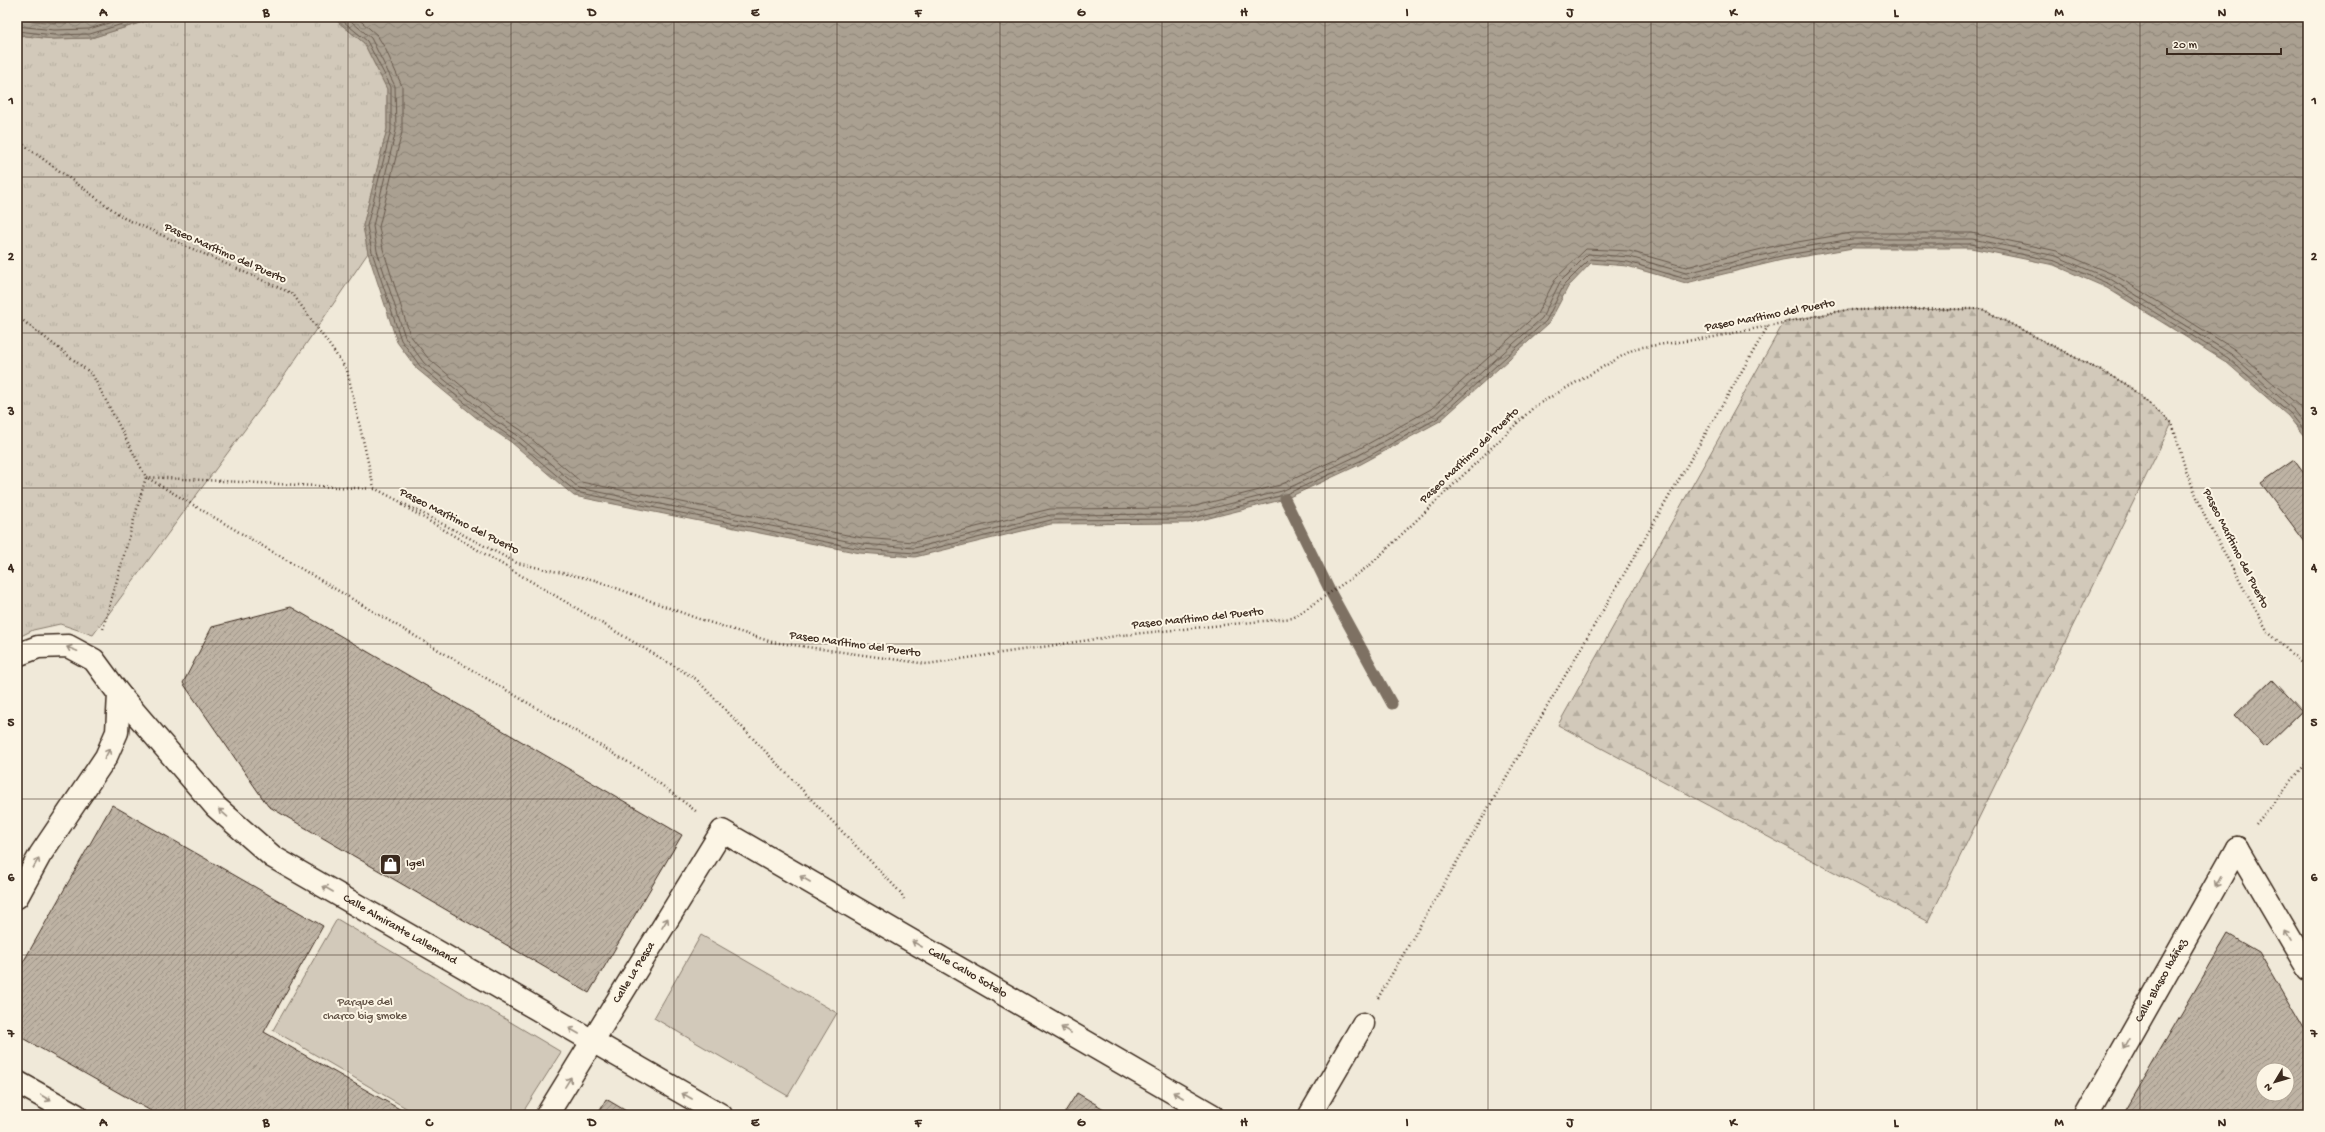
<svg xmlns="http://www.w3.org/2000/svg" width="2325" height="1132" viewBox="0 0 2325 1132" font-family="'Gochi Hand',sans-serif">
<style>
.grass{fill:url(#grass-tufts);stroke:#867a6c}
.forest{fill:url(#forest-firs);stroke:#867a6c}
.park{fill:#d2c9ba;stroke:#867a6c}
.water{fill:url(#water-waves);stroke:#7e7163}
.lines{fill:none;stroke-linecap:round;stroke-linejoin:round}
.shore{stroke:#67594c;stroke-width:1}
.stream{stroke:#7e7163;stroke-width:11}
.building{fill:url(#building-hatch);stroke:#3b2a1e;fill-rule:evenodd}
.street-casing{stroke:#3b2a1e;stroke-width:25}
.secondary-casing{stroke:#3b2a1e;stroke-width:25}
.path{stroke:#3b2a1e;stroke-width:2.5;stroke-dasharray:1 3;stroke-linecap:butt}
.street{stroke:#fcf5e5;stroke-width:22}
.secondary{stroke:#fcf5e5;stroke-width:22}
.oneway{stroke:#9c9082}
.grid{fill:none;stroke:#3b2a1e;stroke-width:1;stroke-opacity:0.55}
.labels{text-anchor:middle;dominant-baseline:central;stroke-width:4;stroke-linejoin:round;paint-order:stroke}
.street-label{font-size:12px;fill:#3b2a1e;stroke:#fcf5e5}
.poi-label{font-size:12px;fill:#3b2a1e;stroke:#fcf5e5;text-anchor:start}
.park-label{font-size:12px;fill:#615245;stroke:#fcf5e5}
.neatline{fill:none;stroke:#3b2a1e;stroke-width:1.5}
.grid-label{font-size:13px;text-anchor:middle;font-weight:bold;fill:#3b2a1e}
</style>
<defs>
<pattern id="grass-tufts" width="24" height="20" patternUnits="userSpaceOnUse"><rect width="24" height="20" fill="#d2c9ba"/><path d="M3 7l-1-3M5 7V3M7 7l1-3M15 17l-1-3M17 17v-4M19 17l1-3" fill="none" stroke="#b5ad9f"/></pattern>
<pattern id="forest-firs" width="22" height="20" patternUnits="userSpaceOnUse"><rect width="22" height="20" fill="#d2c9ba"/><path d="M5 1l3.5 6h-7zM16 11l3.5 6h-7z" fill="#b5ad9f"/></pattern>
<pattern id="water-waves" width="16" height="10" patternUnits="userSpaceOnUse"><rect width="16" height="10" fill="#aaa091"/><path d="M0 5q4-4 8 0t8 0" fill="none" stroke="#8c8376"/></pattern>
<pattern id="building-hatch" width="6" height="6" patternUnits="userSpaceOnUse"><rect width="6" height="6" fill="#beb3a4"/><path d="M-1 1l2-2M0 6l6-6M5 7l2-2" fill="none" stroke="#9c9285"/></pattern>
</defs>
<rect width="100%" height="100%" fill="#f0e9d9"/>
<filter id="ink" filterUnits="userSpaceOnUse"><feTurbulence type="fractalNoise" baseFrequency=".025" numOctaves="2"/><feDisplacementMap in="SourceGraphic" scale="8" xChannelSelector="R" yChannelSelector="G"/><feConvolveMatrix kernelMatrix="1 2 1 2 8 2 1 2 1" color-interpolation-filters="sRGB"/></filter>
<g filter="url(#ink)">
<path class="grass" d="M159,17H332L364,43L387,89V129L363,226L368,253L280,382L93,635L60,624L33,630L17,638V35L53,39L91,38Z"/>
<path class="forest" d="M1982,309L2126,384L2172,423L1928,922L1558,725L1784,322L1846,310Z"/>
<path class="park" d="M337,919L561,1052L521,1115H418L273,1030Z
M701,935L837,1013L788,1096L654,1018Z"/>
<path class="water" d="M17,17H159L91,38L53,39L17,35Z
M332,17H2308V441L2288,416L2226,362L2107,288L2054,265L1971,248H1853L1782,260L1686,283L1627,266L1591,263L1568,287L1549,323L1440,421L1361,464L1285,499L1189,523L1051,524L915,557L860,553L574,496L511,442L484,424L417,369L397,342L368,253L363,226L387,129V89L364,43Z"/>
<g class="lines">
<path class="shore" d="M338,17L367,41L391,87V130L367,226L372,252L401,340L420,366L487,421L514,439L576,492L861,549L915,553L1051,520L1189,519L1284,495L1360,461L1438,418L1546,321L1564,285L1590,259L1628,262L1686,279L1781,256L1852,244H1971L2055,261L2109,284L2228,358L2291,414L2308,435
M346,17L371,38L395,86L396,130L373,226L377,251L405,337L424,363L490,417L517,435L579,488L862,544L914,548L1051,515L1188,514L1282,491L1357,456L1435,414L1542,318L1560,282L1588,254L1630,257L1686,273L1780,251L1852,239H1972L2056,256L2112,280L2231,354L2294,410L2308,427
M356,17L377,35L385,48L402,86V132L379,227L383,249L410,335L428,358L493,412L521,430L581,482L862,538L914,542L1050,509L1187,508L1280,485L1355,451L1431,409L1537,314L1556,278L1586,249L1629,251L1686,267L1779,245L1852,233H1972L2057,251L2115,275L2234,349L2299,406L2308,417
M17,20C51,21 74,28 109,17
M17,26L54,30L89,29L129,17
M17,31L54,35L90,34L145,17"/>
<path class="stream" d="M1285,499L1331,593L1392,704"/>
</g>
<path class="building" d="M2294,460L2308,479V546L2261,483Z
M291,607L682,835L589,993L268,806L183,683L212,627Z
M2272,679L2302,711L2265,747L2235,715Z
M112,805L323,926L264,1032L410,1115H158L17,1035V973Z
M2228,934L2259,952L2308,1036V1115H2122ZM2263,1070H2287V1094H2263Z
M1077,1093L1114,1115H1063Z
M606,1099L633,1115H597Z"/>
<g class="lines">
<defs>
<g id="street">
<path d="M2237,848L2308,969"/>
<path id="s1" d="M547,1115L722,831L1212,1115"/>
<path d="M1310,1115L1363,1024"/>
<path id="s2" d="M2086,1115L2237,848"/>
</g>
<g id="secondary">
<path d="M17,655L38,647L68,646L94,660L119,694L117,732L106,757L40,855L17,897"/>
<path id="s3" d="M119,694L216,807L273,857L721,1115"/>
<path d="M17,1082L76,1115"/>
</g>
</defs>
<use href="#street" class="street-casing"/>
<use href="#secondary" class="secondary-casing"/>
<path class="path" d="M17,140L124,218L293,294L347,370L374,488L517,563L595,580L696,618L772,642L927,664L1123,635L1293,618L1369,566L1535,406L1636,348L1714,337L1846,310L1982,309L2126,384L2172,423L2186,471L2206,519L2244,589L2268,632L2308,669
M17,316L92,374L146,477L103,629
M375,489L146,477L643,771L697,812
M402,505L696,679L901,893L904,899
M2256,824L2308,761
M1378,998L1768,326"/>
<use href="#street" class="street"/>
<use href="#secondary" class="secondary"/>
</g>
<defs><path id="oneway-shaft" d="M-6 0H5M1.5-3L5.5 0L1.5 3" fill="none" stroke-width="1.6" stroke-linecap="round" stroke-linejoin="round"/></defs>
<g class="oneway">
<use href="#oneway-shaft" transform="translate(72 649) rotate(-158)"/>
<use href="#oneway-shaft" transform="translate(107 754) rotate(-63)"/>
<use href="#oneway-shaft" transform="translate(223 813) rotate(-139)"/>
<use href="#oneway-shaft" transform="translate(36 863) rotate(-61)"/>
<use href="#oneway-shaft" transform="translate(805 879) rotate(-150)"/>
<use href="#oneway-shaft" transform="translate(2218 882) rotate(119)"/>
<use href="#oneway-shaft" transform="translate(328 889) rotate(-150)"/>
<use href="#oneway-shaft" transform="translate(665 923) rotate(-59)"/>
<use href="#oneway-shaft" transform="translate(2288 936) rotate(-120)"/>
<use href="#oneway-shaft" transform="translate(917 944) rotate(-150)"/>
<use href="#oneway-shaft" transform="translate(1066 1030) rotate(-150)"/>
<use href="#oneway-shaft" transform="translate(574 1031) rotate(-150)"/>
<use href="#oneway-shaft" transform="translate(2126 1044) rotate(119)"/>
<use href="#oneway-shaft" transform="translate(568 1082) rotate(-58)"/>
<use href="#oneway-shaft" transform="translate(1178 1095) rotate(-150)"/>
<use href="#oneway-shaft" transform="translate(687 1096) rotate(-150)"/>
<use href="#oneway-shaft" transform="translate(46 1098) rotate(30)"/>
</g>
</g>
<path class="grid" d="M185,17V1115M348,17V1115M511,17V1115M674,17V1115M837,17V1115M1000,17V1115M1162,17V1115M1325,17V1115M1488,17V1115M1651,17V1115M1814,17V1115M1977,17V1115M2140,17V1115M17,177H2308M17,333H2308M17,488H2308M17,644H2308M17,799H2308M17,955H2308"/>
<defs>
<symbol id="shop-square" viewBox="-11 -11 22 22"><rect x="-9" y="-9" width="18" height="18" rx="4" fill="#3b2a1e" stroke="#fcf5e5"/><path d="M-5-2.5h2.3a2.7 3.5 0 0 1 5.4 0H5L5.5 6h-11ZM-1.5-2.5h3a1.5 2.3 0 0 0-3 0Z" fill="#fff"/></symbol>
</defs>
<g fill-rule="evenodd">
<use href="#shop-square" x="378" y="852" width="25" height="25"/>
</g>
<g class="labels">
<g class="street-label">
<text transform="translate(225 254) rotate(24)">Paseo Marítimo del Puerto</text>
<text transform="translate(1770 316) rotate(-11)">Paseo Marítimo del Puerto</text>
<text transform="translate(1470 456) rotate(-44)">Paseo Marítimo del Puerto</text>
<text transform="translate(459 522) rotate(27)">Paseo Marítimo del Puerto</text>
<text transform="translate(2235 549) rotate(63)">Paseo Marítimo del Puerto</text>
<text transform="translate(1198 619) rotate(-6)">Paseo Marítimo del Puerto</text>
<text transform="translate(855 645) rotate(8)">Paseo Marítimo del Puerto</text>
<text stroke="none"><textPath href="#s3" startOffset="371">Calle Almirante Lallemand</textPath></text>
<text stroke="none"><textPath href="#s1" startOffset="167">Calle La Pesca</textPath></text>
<text stroke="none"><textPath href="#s1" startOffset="617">Calle Calvo Sotelo</textPath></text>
<text stroke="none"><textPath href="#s2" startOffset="154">Calle Blasco Ibáñez</textPath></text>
</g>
<g class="poi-label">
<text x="406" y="864">Igel</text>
</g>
<g class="park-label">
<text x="365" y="1003">Parque del<tspan x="365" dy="14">charco big smoke</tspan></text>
</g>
</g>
<rect width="2325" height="1132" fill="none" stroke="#fcf5e5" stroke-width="44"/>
<g transform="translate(2275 1082) rotate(232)"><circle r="19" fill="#fcf5e5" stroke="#afa495"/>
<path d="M0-3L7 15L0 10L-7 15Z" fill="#3b2a1e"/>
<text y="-6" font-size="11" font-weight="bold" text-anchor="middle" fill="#3b2a1e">N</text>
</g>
<path d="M2167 48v6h114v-6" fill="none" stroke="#3b2a1e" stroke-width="2"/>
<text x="2173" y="48" font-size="12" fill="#3b2a1e" stroke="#fcf5e5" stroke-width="3" paint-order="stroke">20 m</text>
<rect x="22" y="22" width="2281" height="1088" class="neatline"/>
<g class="grid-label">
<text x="103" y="16">A</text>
<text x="266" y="16">B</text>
<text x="429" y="16">C</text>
<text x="592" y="16">D</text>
<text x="755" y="16">E</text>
<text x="918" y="16">F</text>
<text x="1081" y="16">G</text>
<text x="1244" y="16">H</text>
<text x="1407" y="16">I</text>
<text x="1570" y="16">J</text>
<text x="1733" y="16">K</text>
<text x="1896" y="16">L</text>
<text x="2059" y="16">M</text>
<text x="2222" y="16">N</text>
<text x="11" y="104">1</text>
<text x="2314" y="104">1</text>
<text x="11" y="260">2</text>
<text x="2314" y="260">2</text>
<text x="11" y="415">3</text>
<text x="2314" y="415">3</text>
<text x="11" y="571">4</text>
<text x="2314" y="571">4</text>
<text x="11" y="726">5</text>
<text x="2314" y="726">5</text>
<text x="11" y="881">6</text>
<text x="2314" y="881">6</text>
<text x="11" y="1037">7</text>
<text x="2314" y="1037">7</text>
<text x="103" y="1126">A</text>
<text x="266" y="1126">B</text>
<text x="429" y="1126">C</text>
<text x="592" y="1126">D</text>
<text x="755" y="1126">E</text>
<text x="918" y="1126">F</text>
<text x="1081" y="1126">G</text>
<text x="1244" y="1126">H</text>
<text x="1407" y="1126">I</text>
<text x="1570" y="1126">J</text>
<text x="1733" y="1126">K</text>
<text x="1896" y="1126">L</text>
<text x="2059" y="1126">M</text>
<text x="2222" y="1126">N</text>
</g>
</svg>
